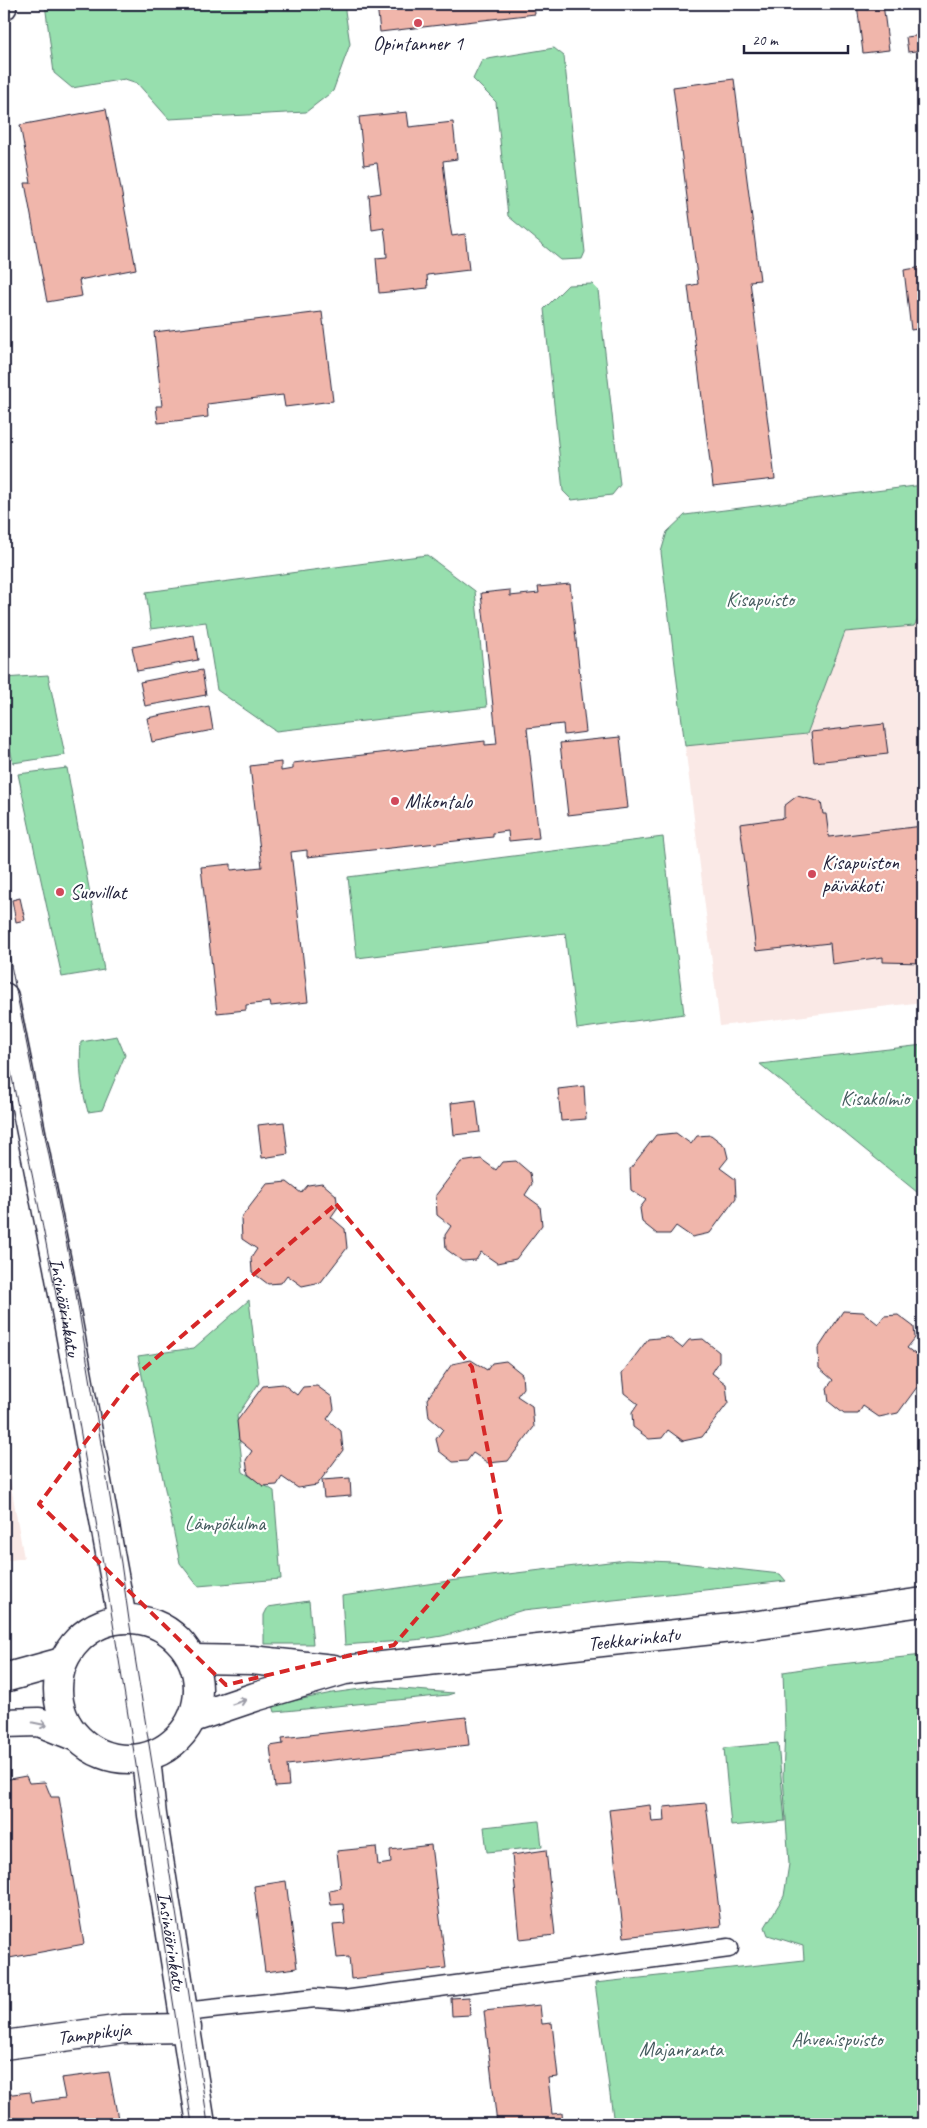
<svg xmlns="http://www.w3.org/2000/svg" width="927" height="2128" viewBox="0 0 927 2128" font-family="Caveat,sans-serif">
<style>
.built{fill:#fae9e6}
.green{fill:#97dfae;stroke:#5c8074}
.building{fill:#f0b6ab;stroke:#22223b}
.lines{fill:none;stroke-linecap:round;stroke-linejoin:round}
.lane-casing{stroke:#22223b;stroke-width:21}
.street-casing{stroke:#22223b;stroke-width:31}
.secondary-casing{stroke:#22223b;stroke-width:31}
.lane{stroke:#fff;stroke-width:18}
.street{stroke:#fff;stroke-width:28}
.secondary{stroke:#fff;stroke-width:28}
.tram{stroke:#22223b;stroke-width:1}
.oneway{stroke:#9c9ca7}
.marked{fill:none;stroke:#d62828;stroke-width:4;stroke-dasharray:10 6;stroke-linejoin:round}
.poi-dot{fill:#d1495b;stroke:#fff;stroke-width:2}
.labels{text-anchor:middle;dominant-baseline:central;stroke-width:4.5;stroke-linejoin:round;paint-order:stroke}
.poi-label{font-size:20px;fill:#22223b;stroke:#fff;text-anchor:start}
.park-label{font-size:20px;fill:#455b5e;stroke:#fff}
.street-label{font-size:20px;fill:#22223b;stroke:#fff}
</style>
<rect width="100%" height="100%" fill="#fff"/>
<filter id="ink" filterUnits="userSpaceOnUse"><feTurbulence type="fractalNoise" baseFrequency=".02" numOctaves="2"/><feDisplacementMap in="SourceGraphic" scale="10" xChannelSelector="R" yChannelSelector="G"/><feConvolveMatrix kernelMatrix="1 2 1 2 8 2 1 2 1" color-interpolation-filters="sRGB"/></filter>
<g filter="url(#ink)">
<path class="built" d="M923,611V1002L720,1026L685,746L807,734L845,631L914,626Z
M4,1447L24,1558L4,1561Z"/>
<path class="green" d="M45,4H344L350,44L333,91L306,112L169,119L137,83L125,79L72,88L54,73Z
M554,48L564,56L585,252L582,259L561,260L508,216L496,102L473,79L482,60Z
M592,284L598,290L620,485L612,495L572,500L563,491L544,309L568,285Z
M923,485V611L914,626L845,632L807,734L685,746L661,552L667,532L685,515Z
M427,555L475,591L487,707L276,731L217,690L206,622L151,629L146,592Z
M48,675L65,755L13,763L4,718V678Z
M67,768L104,970L62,977L18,774Z
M663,837L684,1014L577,1029L565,933L357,958L348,877Z
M117,1036L125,1055L102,1110L88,1112C81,1087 79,1069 81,1042Z
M923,1045V1197L760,1064Z
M249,1300L259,1383L237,1416L243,1472L274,1491L281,1579L198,1586L180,1563L138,1356L194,1348Z
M626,1560L673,1562L780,1574L786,1581L523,1610C495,1618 470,1630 442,1636C411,1642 377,1642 345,1645L342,1596L449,1581Z
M309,1601L313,1644H264V1615L268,1607Z
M923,1655V2124H614L595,1983L804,1960L803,1946L768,1935L765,1927L784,1896L789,1864L783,1776L785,1731L783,1672L822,1666Z
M375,1687L454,1693L448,1695L275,1712L273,1705L332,1693Z
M778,1743L785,1821L731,1826L724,1748Z
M539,1821L542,1847L487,1852L484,1827Z"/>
<path class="building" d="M377,4H534L535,14L380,32Z
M857,4H883L889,50L863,53Z
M923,35V50L908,52L906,37Z
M734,79L760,280L750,281L775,479L713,486L688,286L698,284L673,87Z
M106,109L136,269L79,280L82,296L47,302L25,183H31L20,125Z
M407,112L409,127L453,122L457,159L443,161L450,225L452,236L465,234L469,270L427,275L428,288L379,293L376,258L387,257L386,242L384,228L372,230L369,195L381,193L377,163L364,165L359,117Z
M923,267V328L911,330L904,270Z
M322,312L333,401L285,407L283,395L207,404L208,417L158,423L156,406H162L154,332Z
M570,584L586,732L564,735L563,724L527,728L539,838L509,841L508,831L493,833V837L307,857V850L291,852L308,1002L271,1006L270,1002L246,1005V1010L217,1013L201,867L231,864V870L262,867L250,766L281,762V771L293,769V763L485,741V745L497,744L481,593L510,590V596L539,593L538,587Z
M194,635L198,660L137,671L132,647Z
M202,670L206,695L145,706L140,682Z
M209,706L213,730L152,742L147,718Z
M923,715V765L918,716Z
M884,724L888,754L814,762L811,732Z
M620,737L628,808L568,815L560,743Z
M797,796L821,802L823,814H826L829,837L923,826V963L883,962V957L832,964L830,943L756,951L740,824L784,818V806Z
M20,898L25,920L16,922L12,900Z
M584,1086L586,1119L561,1121L558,1089Z
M476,1100L480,1132L454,1135L451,1103Z
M284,1122L288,1154L262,1158L258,1125Z
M4,1127L8,1147L4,1148Z
M676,1133L691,1144L697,1136L711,1135L725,1146L728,1158L720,1168L735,1179L736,1198L710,1233L692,1237L676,1226L670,1234H657L642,1222L640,1208L646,1200L631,1190L630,1169L656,1135Z
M481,1159L496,1170L502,1162L516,1161L530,1173L532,1184L525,1195L540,1206L542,1225L516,1259L497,1263L481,1252L476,1260L462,1261L446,1249L445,1235L451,1226L437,1215L436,1195L461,1162Z
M287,1182L301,1193L308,1185L322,1183L336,1195L338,1207L331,1217L345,1229L347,1248L321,1282L302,1286L287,1275L281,1283L268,1284L252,1272L251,1258L257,1249L242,1239L241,1218L267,1184Z
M843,1311L863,1312L878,1324L884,1316L898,1315L914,1327L915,1338L907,1348L922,1359L923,1379L898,1413L879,1417L863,1406L858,1414H844L829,1402L827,1388L833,1380L819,1368L818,1349Z
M668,1337L682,1348L689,1340L703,1339L719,1352V1362L712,1373L726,1384L728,1403L702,1437L683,1441L668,1430L662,1438L649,1439L633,1427L632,1413L638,1404L624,1393L622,1373L648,1339Z
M471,1360L487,1370L492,1363L506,1361L522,1374L523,1388L517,1396L532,1406L534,1427L508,1461L488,1463L473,1453L467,1461L453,1462L439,1451L436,1439L443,1429L429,1417L427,1399L452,1364Z
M283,1384L297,1395L303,1387L317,1386L332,1397L334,1409L327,1419L341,1431L343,1450L317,1485L298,1488L282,1477L277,1485L263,1486L248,1474L246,1460L252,1451L239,1440L237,1421L263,1386Z
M350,1478L351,1496L324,1498L322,1480Z
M466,1717L469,1745L287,1765L289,1786L275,1787L270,1746L283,1744L282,1738Z
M26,1776L29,1783L45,1782L51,1797H59L84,1944L4,1959V1780Z
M706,1803L721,1926L624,1937L609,1810L650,1805L652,1822L665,1821L664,1807Z
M431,1845L446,1968L351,1979L349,1957L337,1958L333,1925L345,1924L343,1904L331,1905L329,1890L341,1888L337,1851L376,1847L378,1865L391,1863L390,1850Z
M546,1850L555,1935L520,1939L512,1855Z
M286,1881L297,1968L265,1972L254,1886Z
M469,1997L470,2015L452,2016L451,1998Z
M540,2005L542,2024L552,2023L558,2077L548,2078L552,2114L562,2113L563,2124H497L484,2011Z
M109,2072L119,2124H4V2095L30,2092L32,2102L65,2098L61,2078Z"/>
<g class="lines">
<defs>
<path id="lane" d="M4,9H7
M184,2012L315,1998L344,2000L729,1948"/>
<g id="street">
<path id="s1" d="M146,1758L152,1815L201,2124"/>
<path id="s2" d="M4,2045L123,2029L187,2028"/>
</g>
<g id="secondary">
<path id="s3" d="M4,997L58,1267L122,1619"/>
<circle cx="128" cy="1689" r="70"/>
<path d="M193,1659L252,1660L333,1669"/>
<path d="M4,1678L62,1662"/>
<path id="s4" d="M193,1718L255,1697L345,1670L759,1625L923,1602"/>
<path d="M4,1723L39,1722L74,1736"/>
</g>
</defs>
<use href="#lane" class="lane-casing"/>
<use href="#street" class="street-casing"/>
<use href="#secondary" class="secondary-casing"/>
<use href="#lane" class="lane"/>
<use href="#street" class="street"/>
<use href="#secondary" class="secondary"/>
<path class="tram" d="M4,930L73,1276L121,1563L129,1620L186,1974L208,2124
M4,1039C21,1122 39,1205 55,1289C106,1566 149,1845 192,2124"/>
</g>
<defs><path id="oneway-shaft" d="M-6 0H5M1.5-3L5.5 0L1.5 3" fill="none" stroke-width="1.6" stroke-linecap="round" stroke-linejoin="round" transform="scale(1.25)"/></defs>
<g class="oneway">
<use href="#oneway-shaft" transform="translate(239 1702) rotate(-19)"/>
<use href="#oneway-shaft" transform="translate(40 1724) rotate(12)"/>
</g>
</g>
<path class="marked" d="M336,1204L472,1367L501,1520L394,1645L226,1685L39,1504L134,1377Z"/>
<g class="poi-dot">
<circle cx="418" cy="23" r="5"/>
<circle cx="395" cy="801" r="5"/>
<circle cx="812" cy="874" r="5"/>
<circle cx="60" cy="892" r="5"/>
</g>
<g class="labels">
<g class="poi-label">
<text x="418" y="43" text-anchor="middle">Opintanner 1</text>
<text x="405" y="801">Mikontalo</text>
<text x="822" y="862">Kisapuiston<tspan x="822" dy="23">päiväkoti</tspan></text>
<text x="70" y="892">Suovillat</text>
</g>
<g class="park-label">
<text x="760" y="599">Kisapuisto</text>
<text x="875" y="1098">Kisakolmio</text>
<text x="225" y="1523">Lämpökulma</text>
<text x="837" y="2039">Ahvenispuisto</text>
<text x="681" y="2049">Majanranta</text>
</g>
<g class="street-label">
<text stroke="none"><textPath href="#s3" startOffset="316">Insinöörinkatu</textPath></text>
<text stroke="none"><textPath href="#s4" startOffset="450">Teekkarinkatu</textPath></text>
<text stroke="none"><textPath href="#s1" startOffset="185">Insinöörinkatu</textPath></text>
<text stroke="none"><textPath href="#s2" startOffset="91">Tamppikuja</textPath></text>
</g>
</g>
<rect width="927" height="2128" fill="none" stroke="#fff" stroke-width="20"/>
<rect x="10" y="10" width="907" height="2108" fill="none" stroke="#22223b" stroke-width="2" filter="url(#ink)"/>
<path d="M744 45v8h104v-8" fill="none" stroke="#22223b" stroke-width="2.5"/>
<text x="752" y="45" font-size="15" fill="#22223b" stroke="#ffffff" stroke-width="4" paint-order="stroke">20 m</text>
</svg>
